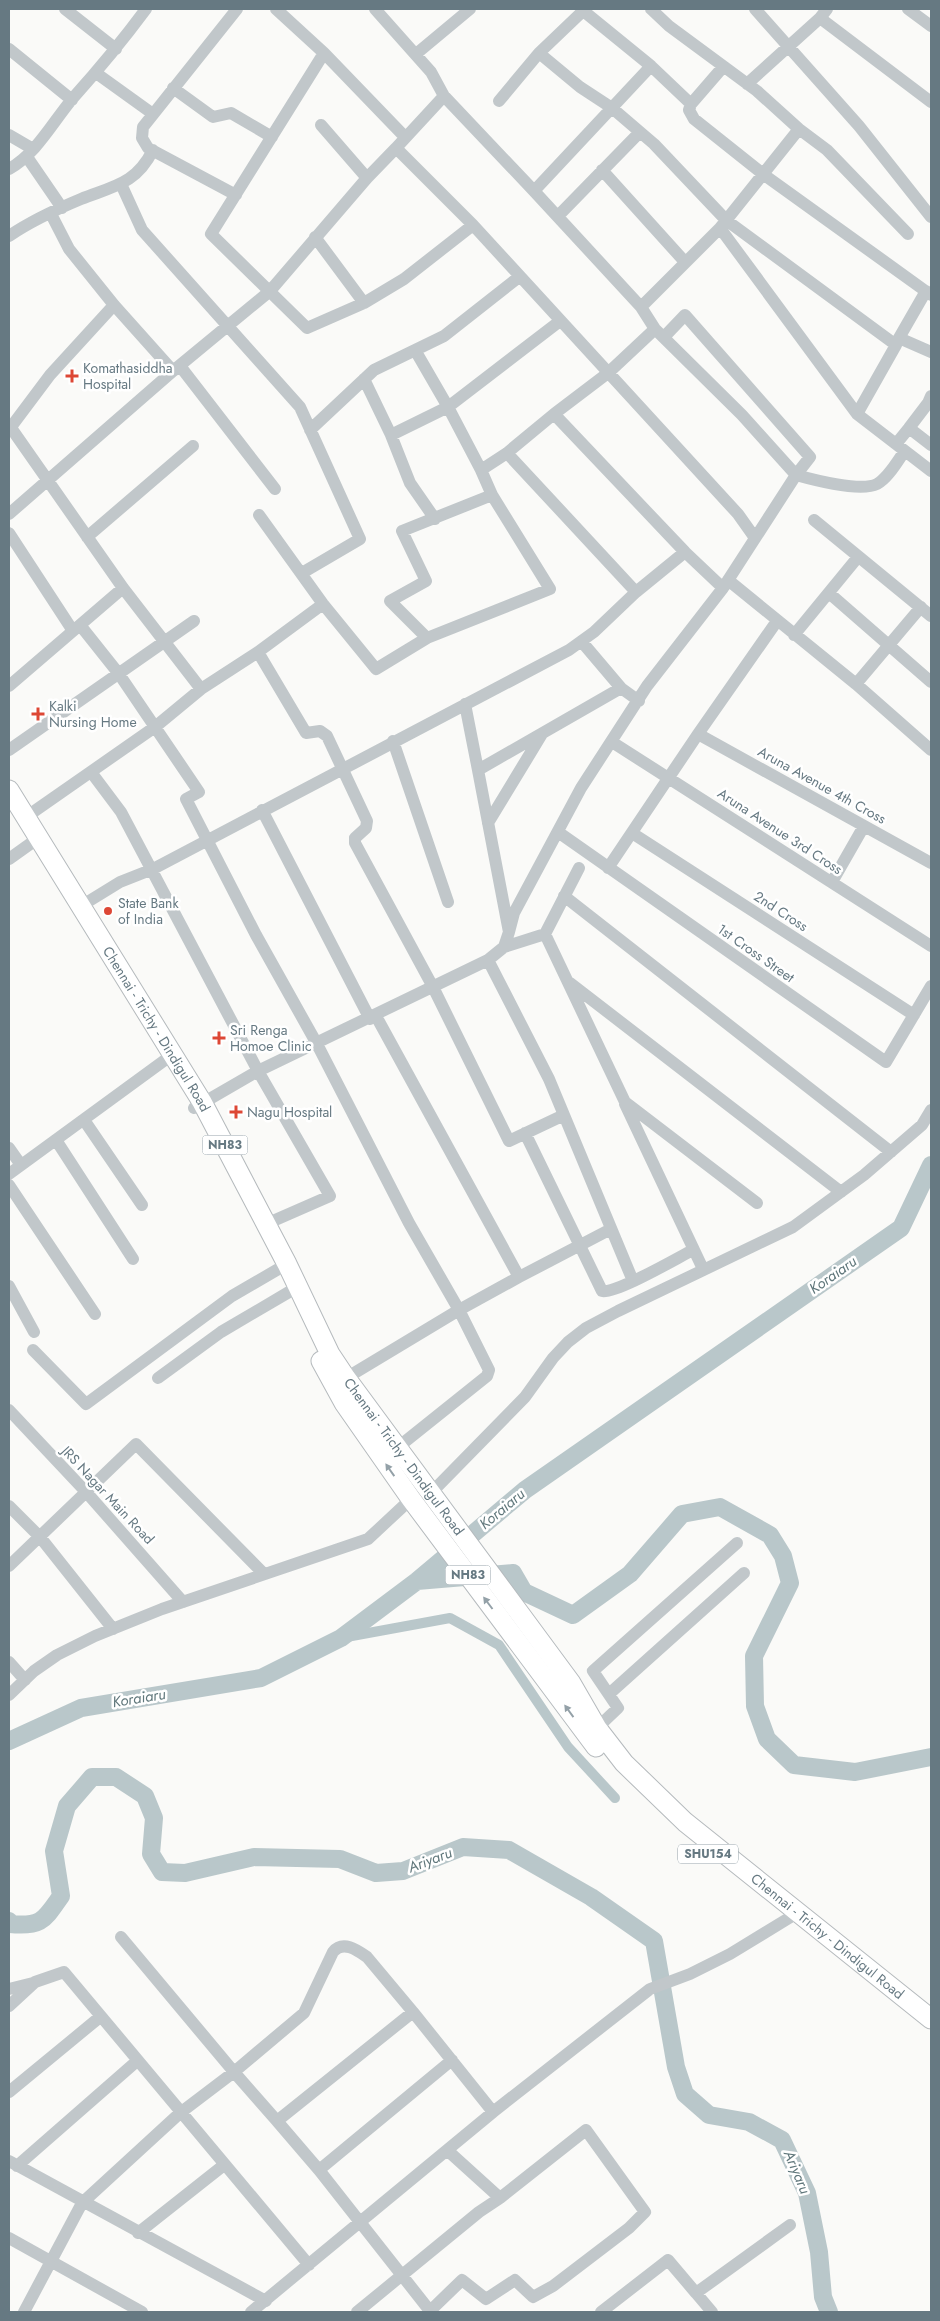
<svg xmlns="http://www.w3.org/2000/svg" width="940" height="2321" viewBox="0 0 940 2321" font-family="Jost,sans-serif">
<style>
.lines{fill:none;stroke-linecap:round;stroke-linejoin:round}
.canal{stroke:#b9c7ca;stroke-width:10}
.river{stroke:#b9c7ca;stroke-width:18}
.highway-casing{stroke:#b5babd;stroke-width:21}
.minor{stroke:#c1c7ca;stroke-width:12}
.highway{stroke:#fff;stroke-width:19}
.oneway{fill:#94a1a8}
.poi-dot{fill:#dd4735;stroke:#fff;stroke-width:2}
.labels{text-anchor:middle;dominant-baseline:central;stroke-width:5;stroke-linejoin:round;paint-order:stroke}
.shield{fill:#fff;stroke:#94a1a8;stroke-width:1}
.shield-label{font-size:12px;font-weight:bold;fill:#667982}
.poi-label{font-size:14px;fill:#667982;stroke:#fff;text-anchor:start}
.street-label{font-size:14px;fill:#667982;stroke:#fff}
.water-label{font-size:15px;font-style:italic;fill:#60777b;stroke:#fff}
</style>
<rect width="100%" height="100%" fill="#fafaf8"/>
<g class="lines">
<path class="canal" d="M341,1638L450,1618L499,1645L568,1747L615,1798"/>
<path class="river" d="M417,1581L513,1573L524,1592L573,1615L630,1574L682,1514L720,1507L770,1535L783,1556L790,1583L754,1656L755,1706L767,1739L794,1765L855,1772L931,1757
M9,1741L81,1708L261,1678L341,1638L417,1581L525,1490L901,1228L931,1165
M9,1921L10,1924C42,1927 44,1920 61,1896L54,1851L67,1806L92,1777H116L145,1796L154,1818L151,1854L162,1872L185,1873L254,1857L340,1859L376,1873L403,1871L463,1847L509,1850L591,1897L654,1941L676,2067L685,2094L709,2115L749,2122L782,2140L807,2193L819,2252L823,2297L829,2312"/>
<defs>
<g id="highway">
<path id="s1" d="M9,790L202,1102L287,1264L330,1354L346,1378L571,1683L597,1728L624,1763L685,1822L931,2019"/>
<path d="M321,1361L344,1403L411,1499L596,1747"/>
</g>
</defs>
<use href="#highway" class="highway-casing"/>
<path class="minor" d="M65,9L116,49
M276,9L324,53L405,137
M375,9L431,72L444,96L534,191L641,307L655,329L742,415L796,475L723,588L647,686L581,788L514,913L509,932
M581,9L651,66L691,104L723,67
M651,9L669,26L757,91L799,129L827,150L908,234
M755,9L859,126L931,217
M908,9L931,26
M820,18L931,102
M9,49L72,100
M324,53L211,234L307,328L364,303L404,279L473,225
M539,53L580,87L612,108L654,144L726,220L896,345L899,338L931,352
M416,54L470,9
M96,73L153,114
M747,84L820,18L827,9
M173,88L213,117L231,113L272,137
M444,96L396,148L473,225L738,514L755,538
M499,101L539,53L584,10
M691,104L689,110L694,119L763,174L931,295
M321,125L367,178
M9,135L33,149
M27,157L62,208
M9,169C37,153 52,123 73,98C99,69 123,40 146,9
M602,170L685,262
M121,184L142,230L300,407L360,539L302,573
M534,191L651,66
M236,195L148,148L142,138L143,127L237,9
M51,214L69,249L114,305L173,371
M558,216L640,132
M720,228L857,414L931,471
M9,236C31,221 57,209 81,199C114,186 136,184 153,150
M315,237L364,303
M641,307L720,228L799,129
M655,329L608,373L554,414L685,552L723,588
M664,337L685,315L810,457L796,475C814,480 861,492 877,484C888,478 897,462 904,452
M899,338L926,291
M180,366L275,489
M364,379L391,435L410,483L435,519
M554,414L507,453L481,470L448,407L560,321
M857,414L896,345
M9,425L123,588L201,689
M11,427L50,375L114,305
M909,428L928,403L931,396
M310,430L374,370L444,336L519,277
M391,435L448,407L415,350
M896,444L909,428L931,445
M507,453L636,592
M481,470L492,495L550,589L427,638L390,601L426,581L402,531L492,495
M9,514L173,371L270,291L367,178L396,148
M259,515L323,604L376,669L427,638
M814,520L931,616
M9,533L73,631
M87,537L193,446
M728,580L856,684L931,750
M829,593L931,682
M80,625L119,674L199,792L186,799L256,935L317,1044L409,1223L459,1310L519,1277L376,1016
M794,635L858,557
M582,642L621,688
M258,652L306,733L320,731L327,736L367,821L366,828L355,838V843L433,987L509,1141L564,1115
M856,684L921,607
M9,686L123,588
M465,704L478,770
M698,734L931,863
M393,741L448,902
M612,742L931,946
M9,750L194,621
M91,772L121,812L258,1071L330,1196L266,1224
M262,810L370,1019
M26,817L155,727L201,689L258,652L323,604
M488,823L542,734
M558,832L886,1062L931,986
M632,833L914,1015
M9,859L30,844
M608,868L698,734L777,621
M832,882L864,826
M564,896L891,1152
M81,906L120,882L153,869L569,650L594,632L636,592L685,552
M545,934L625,1102L757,1203
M504,947L545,934L579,868
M488,960L549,1079L633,1281
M570,983L841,1192
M625,1104L703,1269
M194,1108L258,1071L488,960L504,947L509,932L478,770L621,688L639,701
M84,1120L142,1205
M525,1133L602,1291C616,1294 677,1258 693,1250
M56,1140L133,1259
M9,1148L21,1165
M9,1174L165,1060
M9,1185L95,1314
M519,1277L611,1229
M9,1286L34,1332
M33,1350L86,1404L232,1296L287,1264
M158,1378L221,1332L289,1292
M346,1378L459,1310L489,1370L487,1376L397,1448
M9,1410L87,1493L183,1602
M430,1494L525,1397L553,1358L568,1342L586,1328L618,1311L793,1227L864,1175L922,1125L931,1110
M9,1506L40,1537L113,1629
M9,1566L136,1444L264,1574
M9,1662L25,1680
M609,1694L744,1573
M9,1695L34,1671L57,1655L95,1636L162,1609L368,1539L411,1499
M597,1728L618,1708L593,1671L737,1543
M121,1937L234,2072L304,2013L333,1952C343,1940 357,1950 367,1957L413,2012
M9,1989L33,1983
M9,2006L35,1982L64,1972L309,2265
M9,2092L100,2017
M447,2150L500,2198L586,2130L645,2212L629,2228L553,2286L533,2297L515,2280L486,2299L462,2280L430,2311L319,2170L277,2121L413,2012L493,2112
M9,2161L266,2301
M17,2166L137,2061
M319,2170L452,2060
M138,2233L224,2165
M9,2238L142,2312
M696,2293L712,2312
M24,2312L82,2203L180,2113L234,2072L277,2121
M251,2312L493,2112L650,1989L690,1974L730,1954L789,1918L796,1911
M357,2312L479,2212L500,2198
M601,2312L668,2260L696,2293L790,2225"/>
<use href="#highway" class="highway"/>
</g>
<defs><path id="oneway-solid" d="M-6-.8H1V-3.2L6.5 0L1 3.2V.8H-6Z" transform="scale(1.25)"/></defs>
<g class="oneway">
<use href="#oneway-solid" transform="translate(390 1470) rotate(-125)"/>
<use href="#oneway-solid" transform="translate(488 1603) rotate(-127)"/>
<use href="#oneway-solid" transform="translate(569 1711) rotate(-126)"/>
</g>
<g class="poi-dot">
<path d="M69.5 368.5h5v5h5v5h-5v5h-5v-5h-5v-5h5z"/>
<path d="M35.5 706.5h5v5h5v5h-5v5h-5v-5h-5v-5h5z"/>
<circle cx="108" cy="911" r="5"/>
<path d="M216.5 1030.5h5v5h5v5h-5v5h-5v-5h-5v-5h5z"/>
<path d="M233.5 1104.5h5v5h5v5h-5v5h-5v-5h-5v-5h5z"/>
</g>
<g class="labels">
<g class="shield">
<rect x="202.5" y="1135.5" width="45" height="19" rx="4"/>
<rect x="445.5" y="1565.5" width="45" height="19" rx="4"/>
<rect x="678" y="1844.5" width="60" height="19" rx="4"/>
</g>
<g class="shield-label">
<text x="225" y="1145">NH83</text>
<text x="468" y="1575">NH83</text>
<text x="708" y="1854">SHU154</text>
</g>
<g class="poi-label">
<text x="83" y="368">Komathasiddha<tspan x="83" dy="16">Hospital</tspan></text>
<text x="49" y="706">Kalki<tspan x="49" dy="16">Nursing Home</tspan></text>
<text x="118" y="903">State Bank<tspan x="118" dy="16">of India</tspan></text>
<text x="230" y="1030">Sri Renga<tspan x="230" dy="16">Homoe Clinic</tspan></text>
<text x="247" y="1112">Nagu Hospital</text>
</g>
<g class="street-label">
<text transform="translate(822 785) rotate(29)">Aruna Avenue 4th Cross</text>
<text transform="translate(780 831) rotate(33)">Aruna Avenue 3rd Cross</text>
<text transform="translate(781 911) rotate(33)">2nd Cross</text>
<text transform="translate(756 953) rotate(35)">1st Cross Street</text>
<text stroke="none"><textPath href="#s1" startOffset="281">Chennai - Trichy - Dindigul Road</textPath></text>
<text stroke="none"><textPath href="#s1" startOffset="776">Chennai - Trichy - Dindigul Road</textPath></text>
<text transform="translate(108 1495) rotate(47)">JRS Nagar Main Road</text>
<text stroke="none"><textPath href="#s1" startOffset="1421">Chennai - Trichy - Dindigul Road</textPath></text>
</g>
<g class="water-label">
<text transform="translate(833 1275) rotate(-35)">Koraiaru</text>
<text transform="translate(502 1509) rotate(-40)">Koraiaru</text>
<text transform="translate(139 1698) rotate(-9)">Koraiaru</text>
<text transform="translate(430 1860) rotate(-21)">Ariyaru</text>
<text transform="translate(797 2172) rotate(67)">Ariyaru</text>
</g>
</g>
<rect width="940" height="2321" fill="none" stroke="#667982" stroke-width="20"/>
</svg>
